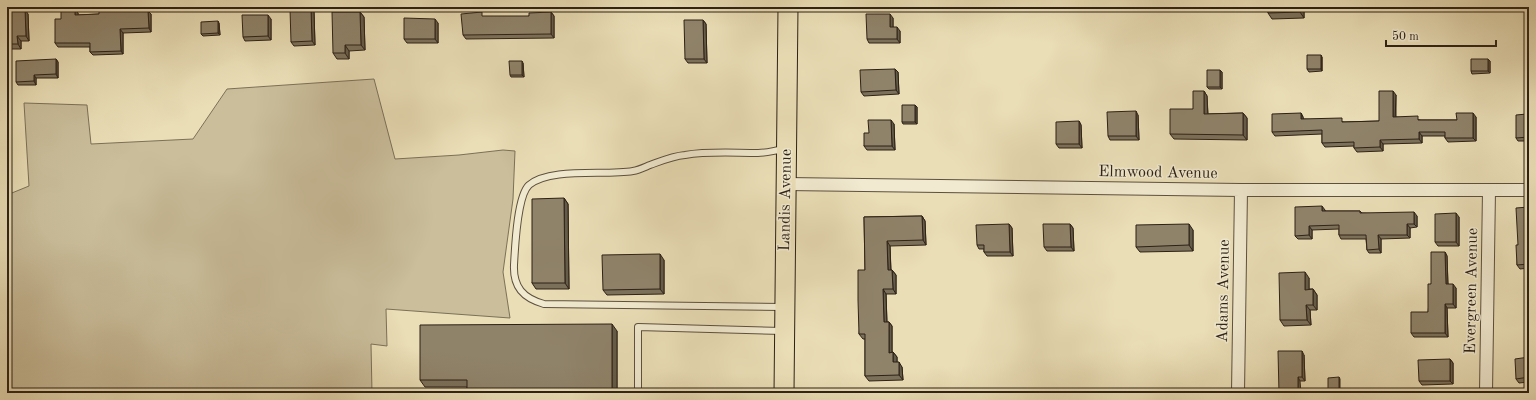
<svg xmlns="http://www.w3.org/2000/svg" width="1536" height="400" viewBox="0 0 1536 400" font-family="'Old Standard TT',serif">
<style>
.green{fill:#cabe9b;stroke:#7c7059}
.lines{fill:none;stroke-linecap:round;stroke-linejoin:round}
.service-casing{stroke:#5c503f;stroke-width:8}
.minor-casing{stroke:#5c503f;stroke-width:14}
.primary-casing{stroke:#2d2117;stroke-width:21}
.service{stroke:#f1ead0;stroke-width:6}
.minor{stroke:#f1ead0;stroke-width:12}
.primary{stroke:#eadeb6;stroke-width:19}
.wall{fill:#7b715b;stroke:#2d2117}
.shaded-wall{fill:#645c4a;stroke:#2d2117}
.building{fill:#8f836a;stroke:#2d2117}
.labels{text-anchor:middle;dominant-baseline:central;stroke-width:3;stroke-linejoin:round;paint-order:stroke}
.street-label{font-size:16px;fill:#2d2117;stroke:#f1ead0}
</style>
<rect width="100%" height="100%" fill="#eadeb6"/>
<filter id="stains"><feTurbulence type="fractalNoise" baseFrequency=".005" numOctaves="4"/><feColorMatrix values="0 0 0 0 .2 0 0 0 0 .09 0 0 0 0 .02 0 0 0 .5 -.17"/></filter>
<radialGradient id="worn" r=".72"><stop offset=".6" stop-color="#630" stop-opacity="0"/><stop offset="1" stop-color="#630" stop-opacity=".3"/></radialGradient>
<path class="green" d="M374,79L395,159L459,155L503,150L515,151L513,199L503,272L510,318L386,309L387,346L371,344L372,393H7V195L29,186L24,103L87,105L91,144L193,139L227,89Z"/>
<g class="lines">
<defs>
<path id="service" d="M783,307L544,304C523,298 513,287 514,265C515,248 517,196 529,185C551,167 605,176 633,171C639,170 645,167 650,165C661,161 673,156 685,155C709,151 733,153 758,153C767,153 776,150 785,149
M638,393V327L783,331"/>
<path id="minor" d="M786,184L1241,190H1529
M1238,393L1241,190
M1486,393L1489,190"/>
<path id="primary" d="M784,393L788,7"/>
</defs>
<use href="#service" class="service-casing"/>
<use href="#minor" class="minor-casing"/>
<use href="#primary" class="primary-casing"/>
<use href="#service" class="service"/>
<use href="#minor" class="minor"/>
<use href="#primary" class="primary"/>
</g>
<path class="wall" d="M1268,7H1304V18L1272,19L1268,13Z
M1500,7H1527V10L1503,11Z
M75,9L78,13V15L99,14L148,11L151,14V32L123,33V54L93,55L90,52V47H58L55,43L61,19Z
M311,9L314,12L315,45L294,46L291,42Z
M7,10L28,14L29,41H21V49H8L7,48Z
M360,12L364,17L365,50L349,51V59H337L333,53Z
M551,12L554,16V38L466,39L463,35L529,16Z
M893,18V27L900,31V43H869L867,39Z
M271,19V40L245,41L243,37Z
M703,20L706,24L707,63H688L685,59Z
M219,23L220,35L203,36L201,34Z
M438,23V43H407L404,39Z
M1322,57V71L1309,72L1307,69Z
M56,59L58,62V78H36V85H18L16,82Z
M1488,59L1490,61V73L1472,74L1471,71Z
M523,63L524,77H511L510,75Z
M895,69L898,72L899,94L864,96L861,92Z
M1220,70L1222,72V89H1209L1207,87Z
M1204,91L1207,96L1208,114L1243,113L1247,118V140L1174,139L1170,134L1193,109Z
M1396,95V117L1421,120H1457L1476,117V141L1448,142L1445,138V136H1422V143L1383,144V151L1357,152L1354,148V146L1325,147L1322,143V134L1275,136L1272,132L1301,113L1303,117V119L1345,122L1379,121Z
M915,105L917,107V124H903L902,122Z
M1529,110V141H1518L1516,138Z
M1138,115L1139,140H1110L1108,136Z
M1079,121L1081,125L1082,148H1059L1056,144Z
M894,124L895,150H867L864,146L869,133Z
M564,198L568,204L569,289H536L532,283Z
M1529,207V268L1520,269L1517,265L1518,245Z
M1325,210V211H1360L1362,213L1417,216V227L1410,228V238L1381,239V253H1369L1367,250L1366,239H1341L1339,235V229L1312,230V239H1298L1295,236Z
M922,216L925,221L926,245L890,246L891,270H892L896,275V294H886L887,322H889L892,326V352H893L897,357V362L902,367L903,380L869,381L865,376V339H863L859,334L865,270L864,217Z
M1459,217V246H1438L1435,242Z
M1009,224L1012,228L1013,256H987L984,252V249H979L977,245Z
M1070,224L1073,228L1074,251H1047L1044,247Z
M1193,230V251L1140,252L1136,247Z
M1445,252L1447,256L1448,284L1456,288V308H1447L1448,337H1414L1411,333L1428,312L1431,284Z
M664,260V294L607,295L603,290Z
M1309,278V289H1313L1317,295V310H1310L1311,325L1284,326L1280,320Z
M617,331V393H467V387H425L420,380Z
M1304,355L1305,381H1300L1279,393Z
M1529,357V382L1519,383L1516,379Z
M1450,359L1453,363V384L1422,385L1419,381Z"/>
<path class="shaded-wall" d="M1300,7H1304V18L1300,12Z
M25,9L28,14L29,41L26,36Z
M75,9L78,13V19L75,15Z
M311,9L314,12L315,45L312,41Z
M148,11L151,14V32L149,28Z
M360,12L364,17L365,50L361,45Z
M551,12L554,16V38L551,34Z
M890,14L893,18V31L890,27Z
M268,15L271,19V40L268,36Z
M435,19L438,23V43L435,39Z
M703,20L706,24L707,63L704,59Z
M218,21L219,23L220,35L218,33Z
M897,27L900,31V43L897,39Z
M120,29L123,33V54L121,51Z
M17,36L21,41V49L18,44Z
M345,45L349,51V59L345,53Z
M1321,55L1322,57V71L1321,69Z
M56,59L58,62V78L56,74Z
M1488,59L1490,61V73L1488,71Z
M522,61L523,63L524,77L522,75Z
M895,69L898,72L899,94L896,90Z
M1220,70L1222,72V89L1220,87Z
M34,75L36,78V85L34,81Z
M1204,91L1207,96L1208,119L1204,114Z
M1393,91L1396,95L1395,121L1393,117Z
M915,105L917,107V124L915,122Z
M1136,111L1138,115L1139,140L1136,136Z
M1243,113L1247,118V140L1243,135Z
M1301,113L1303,117L1304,123L1301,119Z
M1473,113L1476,117V141L1473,138Z
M891,120L894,124L895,150L892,146Z
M1079,121L1081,125L1082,148L1079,144Z
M1419,132L1422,136V143L1419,139Z
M1380,140L1383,144V151L1380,147Z
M564,198L568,204L569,289L565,283Z
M1322,206L1325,210V215L1322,211Z
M1414,212L1417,216V227L1414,224Z
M1456,213L1459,217V246L1456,242Z
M922,216L925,221L926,245L923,240Z
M1009,224L1012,228L1013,256L1010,252Z
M1070,224L1073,228L1074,251L1071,247Z
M1189,224L1193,230V251L1189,245Z
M1407,224L1410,228V238L1407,235Z
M1309,226L1312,230V239L1309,235Z
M1378,235L1381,239V253L1379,249Z
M887,241L890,246L891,275L888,270Z
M1445,252L1447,256L1448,288L1446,284Z
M660,254L664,260V294L660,289Z
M892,270L896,275V294L893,289Z
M1305,272L1309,278V295L1305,290Z
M1453,284L1456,288V308L1453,304Z
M883,289L886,294L887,326L884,322Z
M1313,289L1317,295V310L1313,305Z
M1445,304L1447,308L1448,337L1445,333Z
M1306,305L1310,310L1311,325L1307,320Z
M889,322L892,326V357L889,353Z
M612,324L617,331V393H612Z
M1302,351L1304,355L1305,381L1302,377Z
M893,352L897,357V367L893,362Z
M1450,359L1453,363V384L1450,381Z
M899,362L902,367L903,380L899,375Z
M1298,377L1300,381L1301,393H1298Z
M1339,377L1340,379V393H1339Z"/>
<path class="building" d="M1268,7H1300V12L1268,13Z
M25,9L26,36H17L18,44H7V10Z
M75,9V15L99,14V11H148L149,28L120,29L121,51L90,52V43H55V19H61V10Z
M290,9H311L312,41L291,42Z
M332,12H360L361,45H345V53H333Z
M482,12V16H529V13L551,12V34L463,35L461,14Z
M866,14H890V27H897V39H867Z
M242,15H268V36L243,37Z
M404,18L435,19V39H404Z
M684,20H703L704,59H685Z
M218,21V33L201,34V22Z
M1307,55H1321V69H1307Z
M56,59V74L34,75V81L16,82V61Z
M1471,59H1488V71H1471Z
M509,61H522V75H510Z
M895,69L896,90L861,92L860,70Z
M1207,70H1220V87H1207Z
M1193,91H1204V114L1243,113V135L1170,134V109H1193Z
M1379,91H1393V117L1418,116V120H1457L1456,113H1473V138H1445V132H1419V139L1380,140V147L1354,148V142L1322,143V130L1272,132V114L1301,113V119L1342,118V122L1379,121Z
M902,105H915V122H902Z
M1527,110H1529V137L1516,138V115L1527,114Z
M1136,111V136H1108L1107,112Z
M868,120H891L892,146H864V133H869Z
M1079,121V144H1056V122Z
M564,198L565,283H532V199Z
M1322,206V211H1360V213L1414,212V224H1407V235H1378L1379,249L1367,250L1366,235H1339V225L1309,226V235L1295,236V207Z
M1529,207V264L1517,265L1516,245H1518L1516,208Z
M1456,213V242H1435V214Z
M922,216L923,240L887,241L888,270H892L893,289H883L884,322H889V353L893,352V362H899V375L865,376V334H859L858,300V270H865L864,217Z
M1009,224L1010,252H984V245H977L976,225Z
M1043,224H1070L1071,247H1044Z
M1189,224V245L1136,247V225Z
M1431,252H1445L1446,284H1453V304H1445V333H1411V312H1428V284H1431Z
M660,254V289L603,290L602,255Z
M1305,272V290L1313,289V305H1306L1307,320H1280L1279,273Z
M612,324V393H467V380H420V325Z
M1278,351H1302V377H1298V393H1279Z
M1529,357V377L1516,379L1515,359Z
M1450,359V381H1419L1418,360Z
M1339,377V393H1328V378Z"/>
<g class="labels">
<g class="street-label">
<text transform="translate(1158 173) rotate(1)">Elmwood Avenue</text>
<text transform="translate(786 200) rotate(-89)">Landis Avenue</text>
<text transform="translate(1224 291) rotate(-89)">Adams Avenue</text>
<text transform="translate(1472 291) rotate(-89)">Evergreen Avenue</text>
</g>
</g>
<rect width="1536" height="400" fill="none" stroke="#eadeb6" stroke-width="24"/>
<rect x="8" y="8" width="1520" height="384" fill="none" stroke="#2d2117" stroke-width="2"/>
<rect x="12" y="12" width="1512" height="376" fill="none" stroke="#2d2117"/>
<path d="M1386 40v6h110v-6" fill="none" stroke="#2d2117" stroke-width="2"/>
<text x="1392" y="40" font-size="12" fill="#2d2117" stroke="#f1ead0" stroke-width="3" paint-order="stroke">50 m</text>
<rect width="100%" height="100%" filter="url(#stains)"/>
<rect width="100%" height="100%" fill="url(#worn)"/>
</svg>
